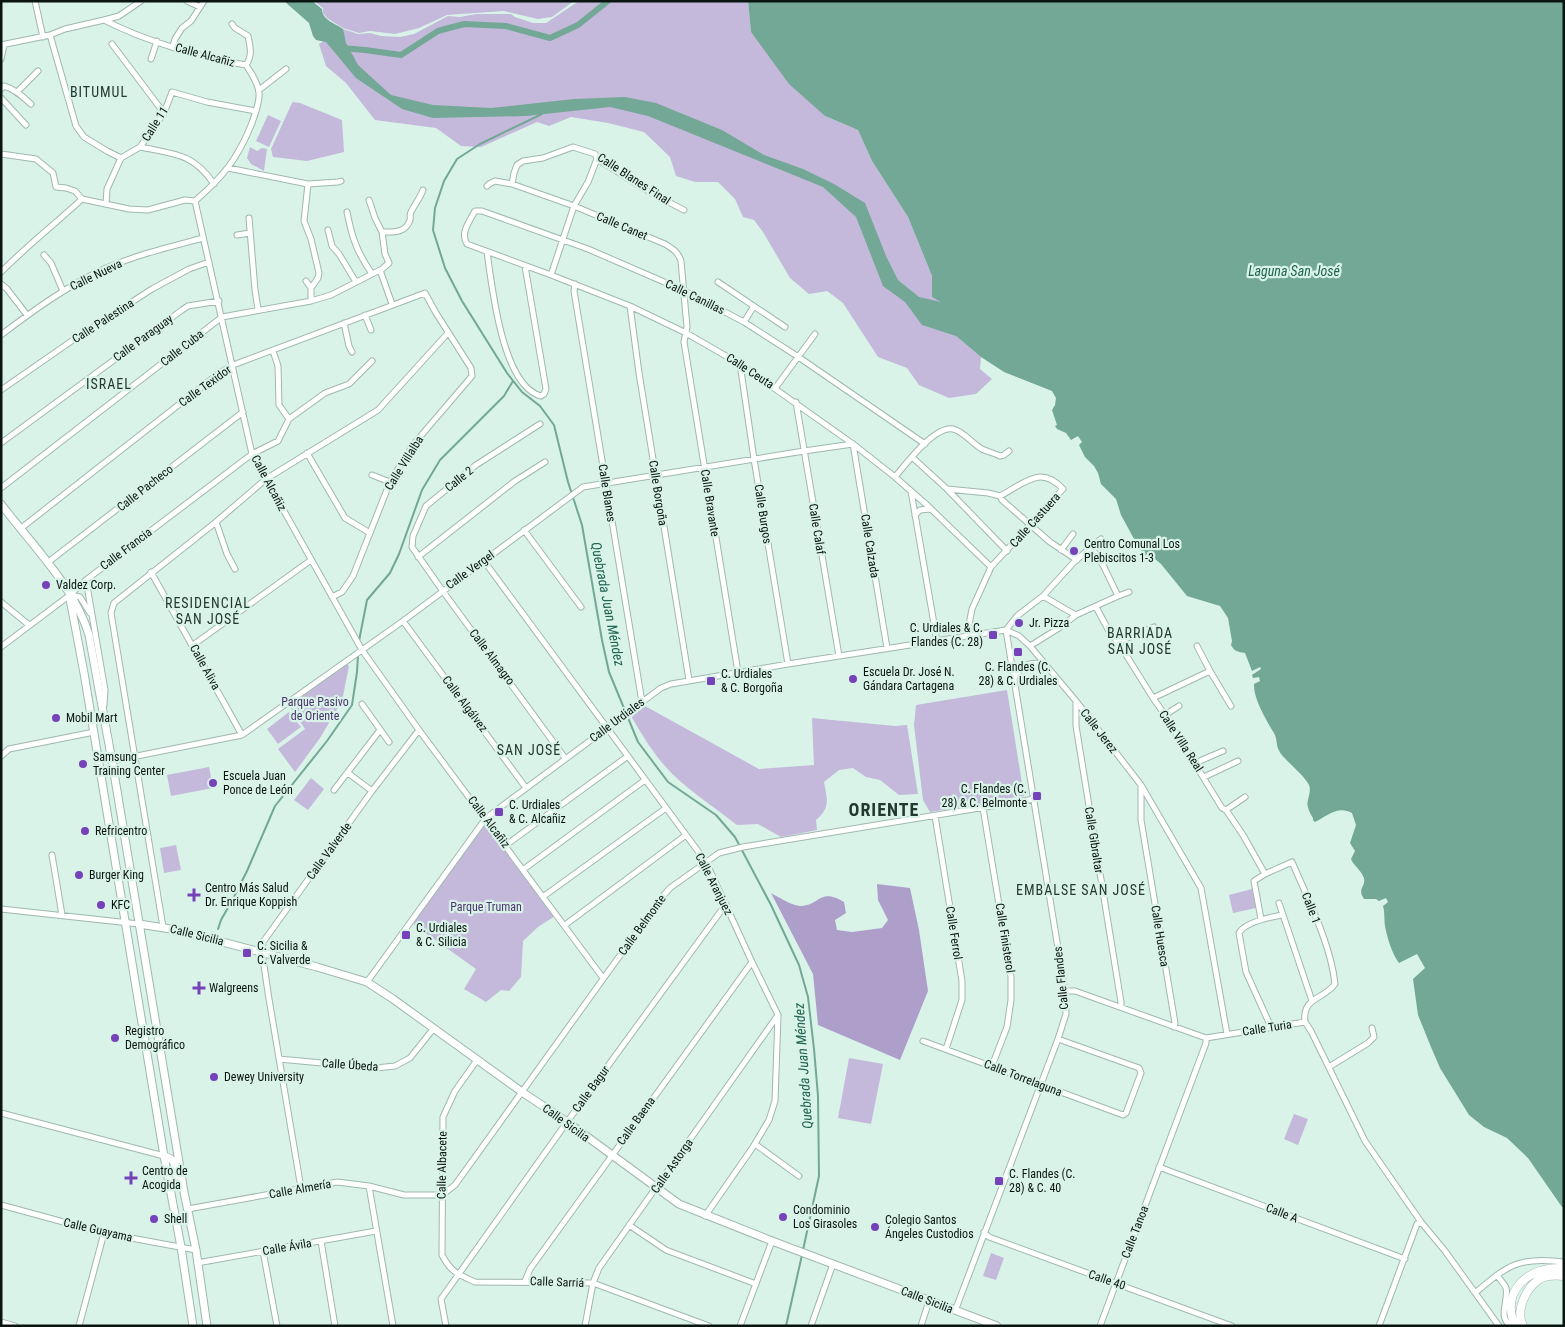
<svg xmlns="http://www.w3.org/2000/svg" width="1565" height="1327" viewBox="0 0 1565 1327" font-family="'Roboto Condensed',sans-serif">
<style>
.green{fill:#c4b9db}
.forest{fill:#ad9fca}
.water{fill:#72a895}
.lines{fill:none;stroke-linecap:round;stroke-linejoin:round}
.stream{stroke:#72a895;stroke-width:2}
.canal{stroke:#72a895;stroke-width:6}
.street-casing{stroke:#9fb8ae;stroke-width:7}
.secondary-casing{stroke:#9fb8ae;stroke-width:9}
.primary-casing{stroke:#9fb8ae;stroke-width:9}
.street{stroke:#fff;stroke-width:5}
.secondary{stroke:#fff;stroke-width:7}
.primary{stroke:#fff;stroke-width:8}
.poi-dot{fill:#7542b9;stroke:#d9f3e9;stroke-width:2}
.labels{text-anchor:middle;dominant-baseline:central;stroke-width:4.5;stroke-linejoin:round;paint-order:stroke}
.street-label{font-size:12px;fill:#0a1410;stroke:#d9f3e9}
.poi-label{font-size:12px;fill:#0a1410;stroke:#d9f3e9;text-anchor:start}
.park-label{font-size:12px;fill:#4a346c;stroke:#d9f3e9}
.neighbourhood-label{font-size:14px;letter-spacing:1px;fill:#223830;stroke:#d9f3e9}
.water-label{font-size:14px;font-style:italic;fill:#1f6350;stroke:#d9f3e9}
.district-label{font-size:18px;font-weight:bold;letter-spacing:1px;fill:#223830;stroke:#d9f3e9}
</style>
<rect width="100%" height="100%" fill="#d9f3e9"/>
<path class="green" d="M314,1H574L552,17L538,19L504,11L447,15L419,28L395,34L370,31L359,33L343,28L327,18L323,13V8Z
M579,1H748L751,32L825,116L858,130L872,161L908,217L932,276V297L944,302L956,336L981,357L980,369L992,379L976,394L949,398L919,385L907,368L878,357L843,303L827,291L809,294L790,278L763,232L754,220L743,217L735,199L718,182H695L676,176L670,157L644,132L608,123L571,117L549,126L537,122L481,147L461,146L436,128L375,120L346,83L326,66L319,44L343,29L358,34L370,33L381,36L400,37L414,34L448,16L460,17L476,14H511L515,17L533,23H546Z
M293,102L300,103L342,120L344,152L307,161L273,157L271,149L291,105Z
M268,115L281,121L269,147L256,141Z
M250,147L257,151L262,148L267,149L264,171L251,164L247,158Z
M346,663L349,666L342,701L320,738L295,772L278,749L305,729L289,705Z
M1007,690L1024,796L930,812L923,800L914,725L916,705Z
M645,706L759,769L814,765L812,718L895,726L907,725L918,794L899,795L880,780L866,777L853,768L839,770L824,782C827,799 831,807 816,820L817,830L781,837L758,824L737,825C713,806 684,788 664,765C651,750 641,733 631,716Z
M289,712L301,727L278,744L267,729Z
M209,767L213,788L171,796L167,775Z
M311,778L324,789L308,810L294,800Z
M489,825L555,916L538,927L523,941L521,977L509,991L501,990L486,1002L464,989L476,969L414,925V920L483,826Z
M176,845L181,870L164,873L160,848Z
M1252,889L1256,908L1233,913L1229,895Z
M849,1058L883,1064L871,1124L838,1118Z
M1294,1114L1308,1119L1298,1145L1284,1139Z
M991,1253L1004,1258L996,1280L983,1276Z"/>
<path class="forest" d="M877,884L910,888L919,930L928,991L900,1060L818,1025L813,974L771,893C778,897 793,906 800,906C820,906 819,887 844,902L846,913L835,920L837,930L852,932L882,928L888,920L878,900Z"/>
<path class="water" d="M284,1H312L322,9C322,20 335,23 343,29L346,43L358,65L391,95L433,105L491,108L574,99L625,97L656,103L722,130L764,155L803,169L834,184L865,203L886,256L898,280L919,297L941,302L932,297V276L908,217L872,161L858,130L825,116L789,84L751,32L748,1H1564V1206L1562,1207L1528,1158L1507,1138L1484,1127L1469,1115L1440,1068L1431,1047L1418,1015L1413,979L1425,968L1417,954L1399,963C1392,954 1387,937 1385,926C1384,919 1385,913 1383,906L1388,902L1386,898L1379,901L1376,899H1364C1356,888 1368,886 1363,876C1360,869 1354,866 1351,859L1355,851L1350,843L1356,825L1352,813C1338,805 1327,816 1315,822L1313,820V818C1310,813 1306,806 1308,800C1309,794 1311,791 1309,785C1304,775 1288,763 1281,754C1275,746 1278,740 1274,733C1266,720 1253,698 1254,684L1260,681L1259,677L1253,678L1252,675L1261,669L1260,667L1252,671L1245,653C1238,652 1234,651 1231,645L1232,641L1228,618L1220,606L1187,596L1161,564L1155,559L1145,555L1139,548L1121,515L1116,499L1101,484L1098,473L1094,466L1085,457L1079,445L1082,442L1078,436L1071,440L1066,433L1057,429L1055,426L1057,425L1052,410L1055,405L1056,398L1052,391L1004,372L981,357L956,336L922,325L905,302L883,286L856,217L823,187L648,116L610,107L526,116L433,118L402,109L356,78L326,42L316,40L313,36L309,23Z"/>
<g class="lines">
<path class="stream" d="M542,114L480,144L457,159L444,181L435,208L433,230L445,268L462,301L507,373L522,392L540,406L554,425L568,482L582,525L602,640L609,672L638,742L668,782L716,815L735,837L771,905L799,965L808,997L814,1049L818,1096L819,1176L803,1250
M359,641L367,600L390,573L399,554L422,490L440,460L504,396L513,381
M218,929L221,920L234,897L247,871L275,806L327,741L352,705L357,672L358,655
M786,1326L802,1255"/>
<path class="canal" d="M342,48L365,50L401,55L438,31L464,24L506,26L550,38L578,25L608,1"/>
<defs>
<path id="street" d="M35,1L43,37
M187,1L200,7
M104,20L119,16L141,1
M232,24L235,28L248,36C250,46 253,55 246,65
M50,35L76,126L84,137L107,151L121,158
M112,44L164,113
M1,45L50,35L65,29L104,20C145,41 199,57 246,65C251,73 258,82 259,93C260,103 255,113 252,123C238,158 224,176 195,201
M173,46L175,39L182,28L191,21L204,1
M1,59L4,45
M151,59L157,41
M1,89L4,86C15,89 23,97 31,104
M259,90L286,69
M17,92L38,71
M1,98L26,125
M140,147C174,154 193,153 214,184
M1,154L36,159L53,173L56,187L66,188L75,191L82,199L129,209L148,210L185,200L195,201
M228,168L308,184L338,182L341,181
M308,184L304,221L311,239L319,273L318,278L311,288V301
M512,184L514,173L517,165L523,161L543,158L573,147L595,154L597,159L653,194L684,210
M487,186L489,184L495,181L512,184L574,206L665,244C673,249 678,252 681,261L687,327L684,342L738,672
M195,201L252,454L362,650L419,730L603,978
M106,204L107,189L121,158L140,147L164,113L172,92L207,102L256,111
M347,212C352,238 357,252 372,274
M249,218L255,290L258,309
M328,230L332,246L339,254L356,282
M382,232C394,232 406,233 410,220C411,216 409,216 411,212C415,204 420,198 423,190
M237,235L250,233
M487,252C492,286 502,386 541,396L544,394L546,389L525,266
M44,255L51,263L63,291
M380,270L392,304
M1,272C27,246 55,224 82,199
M551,275L574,206L588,182L597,159
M306,281L311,288
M718,282L785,327
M1,284L7,289L27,315
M575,284L574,291L642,702
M630,306L639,373L689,680
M365,315L371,330
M744,322L754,306
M344,323L349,346L352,352
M1,335C34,310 67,286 104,269C136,255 169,247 203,238
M273,351L278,366L279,405L289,419
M740,364L754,459L788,664
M776,387L815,334
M1,390L73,340L152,289L189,269L209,262
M796,402L839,656
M540,424L476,465L426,506L413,536L412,547L442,590L565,758
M1,443L182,310L188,306L219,301
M925,444L797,356L744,322L685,291L588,249L482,211H475C469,222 460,233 467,244L551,275L630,306L686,333L740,364L853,444L895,477L928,506L991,567
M307,453L345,518L370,533
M912,457L947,489L1007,551
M372,475L390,482
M895,477C906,464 934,426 953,429C963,431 973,444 982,449C988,452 994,453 1000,456L1004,455L1009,451
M1,488L222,317L311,301L331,295L382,269L389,263L385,254L382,232L375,218L369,200
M947,489L988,493L1000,496C1024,484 1040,464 1063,489L991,567L972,609L967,635
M911,491L937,641
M1000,496L1002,500L1050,542L1077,560
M915,515L920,510L930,509
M216,522L227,554L235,569
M20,529L218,374L233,365L425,293L436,313L471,368L472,376L413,445L390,482L353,576L342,592L332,597
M524,530L581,607
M1091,547L1103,565L1118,596
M1061,550L1073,534
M418,557L515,481L545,462
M484,561L706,862L752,962L778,1015L775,1101L769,1120L753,1147L705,1216
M47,563L243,412
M151,572L242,735
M86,580L105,690L104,705
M70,595L80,597L90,613
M1043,596L1065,609L1076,615
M1,602L29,625
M1096,607L1110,633L1118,642L1153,698L1165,715L1222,808L1226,810L1243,835L1265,874
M403,621L526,788
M1006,630L1017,616L1043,596L1075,561L1101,539
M1118,642L1154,627
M193,645L311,560
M1030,646L1059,628L1076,615L1118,596L1129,592
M1197,646L1210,671L1231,706
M1,647L70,595L86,580L252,454L278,441L289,419L325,393L349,384L372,361
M1014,678C1023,665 1028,661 1044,664
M1153,698L1210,671
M1076,702V726L1121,1002V1007
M362,704L389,742
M1165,715L1179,706
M1,756L9,749L94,732
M112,761L242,735L403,621L583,487L804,451L853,444L887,648
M1195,763L1223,751
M348,773L372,791
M1204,777L1238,761
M1141,786V820L1175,1023L1174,1027
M334,790L380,730
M983,808L1011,977V1000L1007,1027L992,1066
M1226,810L1245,797
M935,816L962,981V1000L946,1049
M506,845L628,756
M52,855L62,915
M524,869L645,780
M544,896L666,808
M1279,903L1312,1001
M1,909L139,924
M1261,919L1254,881L1265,874L1292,862C1308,899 1331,945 1335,984C1323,1000 1302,997 1305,1022
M565,925L686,835
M163,927L111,613L114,603L216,522L266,479L378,410L448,333
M367,982L486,818L661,688L671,684L788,664L1006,630L1019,636L1030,646L1076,701L1141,785L1201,888L1227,1034
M1065,991H1075L1206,1038L1305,1022L1311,1031L1365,1141L1421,1222L1445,1251L1499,1326
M1271,1027L1246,972L1239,933C1245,922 1271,917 1282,915
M923,1041L1123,1115L1126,1113L1141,1073L1139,1068L1058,1039
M279,1059L376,1068L395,1066L410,1058L434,1028
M477,1060L455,1091L443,1117L442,1255C451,1272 457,1274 475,1282L593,1283L709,1326
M1329,1067L1368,1043L1374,1037L1372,1028
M1,1113L164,1156
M755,1144L799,1176
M1159,1167L1405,1259
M369,1186L393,1326
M301,1188L269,999L262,952L263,942L372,791L419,730
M1,1205L104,1233L196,1250
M188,1209L337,1182L369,1186L404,1195H442L455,1185L662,897L670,888L719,853L743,847L1034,799
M629,1225L666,1250L756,1284
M984,1232L989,1237L1232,1326
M321,1241L335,1326
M263,1251L277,1326
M197,1263L376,1231
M1497,1275C1499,1279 1505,1284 1506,1288C1509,1301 1497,1317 1511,1326
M525,1281L530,1269L752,962
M1475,1293C1508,1265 1519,1256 1564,1262
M955,1311L1058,1039L1066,1014L1065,991L1006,630
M1,1322L15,1326
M79,1326L104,1233
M446,1326L441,1299L567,1122L726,904
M585,1326L593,1283L599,1268L778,1015
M740,1326L772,1241
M811,1326L833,1264
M921,1326L929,1301
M1100,1326L1206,1043V1038
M1379,1326L1417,1224L1421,1222"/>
<path id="secondary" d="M1,504C31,544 75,587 89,635L112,761L184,1192L196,1250L207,1326
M70,599L84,673L164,1156L181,1247L193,1326
M139,924L177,930L317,967L367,982L393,999L522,1092L567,1122L679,1204L772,1241L997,1326
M164,1156C176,1159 174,1165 177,1176"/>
<path id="primary" d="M1515,1326C1500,1290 1529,1266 1564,1268
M1523,1326C1515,1311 1526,1287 1540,1279C1547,1275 1555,1275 1564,1276"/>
</defs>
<use href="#street" class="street-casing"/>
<use href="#secondary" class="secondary-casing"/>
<use href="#primary" class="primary-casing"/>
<use href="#street" class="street"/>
<use href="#secondary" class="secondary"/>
<use href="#primary" class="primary"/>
</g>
<g class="poi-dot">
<circle cx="1074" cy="551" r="5"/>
<circle cx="46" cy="585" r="5"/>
<circle cx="1019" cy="623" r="5"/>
<rect x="988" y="630" width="10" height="10" rx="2.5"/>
<rect x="1013" y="647" width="10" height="10" rx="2.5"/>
<circle cx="853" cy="679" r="5"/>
<rect x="706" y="676" width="10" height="10" rx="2.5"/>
<circle cx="56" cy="718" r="5"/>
<circle cx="83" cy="764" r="5"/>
<circle cx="213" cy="783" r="5"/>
<rect x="1032" y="791" width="10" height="10" rx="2.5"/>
<rect x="494" y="807" width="10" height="10" rx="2.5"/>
<circle cx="85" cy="831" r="5"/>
<circle cx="79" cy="875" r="5"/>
<path d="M191.5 887.5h5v5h5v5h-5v5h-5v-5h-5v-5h5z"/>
<circle cx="101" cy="905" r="5"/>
<rect x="401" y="930" width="10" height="10" rx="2.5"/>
<rect x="242" y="948" width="10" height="10" rx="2.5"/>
<path d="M196.5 980.5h5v5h5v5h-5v5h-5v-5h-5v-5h5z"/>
<circle cx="115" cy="1038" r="5"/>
<circle cx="214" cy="1077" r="5"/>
<path d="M128.5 1170.5h5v5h5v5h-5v5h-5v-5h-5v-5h5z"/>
<rect x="994" y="1176" width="10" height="10" rx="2.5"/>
<circle cx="783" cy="1217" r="5"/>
<circle cx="154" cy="1219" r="5"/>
<circle cx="875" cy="1227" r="5"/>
</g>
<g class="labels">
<g class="street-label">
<text transform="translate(205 55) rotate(15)">Calle Alcañiz</text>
<text transform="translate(155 124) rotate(-58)">Calle 11</text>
<text transform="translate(634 179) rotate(33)">Calle Blanes Final</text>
<text transform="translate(622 226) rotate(23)">Calle Canet</text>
<text transform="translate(96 275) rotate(-26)">Calle Nueva</text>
<text transform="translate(695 297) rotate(26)">Calle Canillas</text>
<text transform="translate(103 321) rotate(-33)">Calle Palestina</text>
<text transform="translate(143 338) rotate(-36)">Calle Paraguay</text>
<text transform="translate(182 348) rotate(-38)">Calle Cuba</text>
<text transform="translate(750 371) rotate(33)">Calle Ceuta</text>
<text transform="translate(205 386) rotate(-36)">Calle Texidor</text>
<text transform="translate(404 463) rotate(-58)">Calle Villalba</text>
<text transform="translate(459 479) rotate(-39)">Calle 2</text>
<text transform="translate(269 483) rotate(62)">Calle Alcañiz</text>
<text transform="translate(145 488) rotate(-38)">Calle Pacheco</text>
<text transform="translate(607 493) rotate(81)">Calle Blanes</text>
<text transform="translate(658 493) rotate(81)">Calle Borgoña</text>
<text transform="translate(710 503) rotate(81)">Calle Bravante</text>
<text transform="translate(763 514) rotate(81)">Calle Burgos</text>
<text transform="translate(1035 520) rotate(-48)">Calle Castuera</text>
<text transform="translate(817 529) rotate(81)">Calle Calaf</text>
<text transform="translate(870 546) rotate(81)">Calle Calzada</text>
<text transform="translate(126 549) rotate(-37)">Calle Francia</text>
<text transform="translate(470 570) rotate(-36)">Calle Vergel</text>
<text transform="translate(492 657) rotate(53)">Calle Almagro</text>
<text transform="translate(205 667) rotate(61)">Calle Aliva</text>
<text transform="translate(465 704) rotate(53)">Calle Algálvez</text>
<text transform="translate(617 720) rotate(-37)">Calle Urdiales</text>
<text transform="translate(1099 731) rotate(52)">Calle Jerez</text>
<text transform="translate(1181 741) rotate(57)">Calle Villa Real</text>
<text transform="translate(489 822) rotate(53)">Calle Alcañiz</text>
<text transform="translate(1094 840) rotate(81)">Calle Gibraltar</text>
<text transform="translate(329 851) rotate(-54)">Calle Valverde</text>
<text transform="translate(714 884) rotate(63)">Calle Aranjuez</text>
<text transform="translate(1311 908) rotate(69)">Calle 1</text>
<text transform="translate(642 925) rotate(-54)">Calle Belmonte</text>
<text transform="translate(954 933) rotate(81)">Calle Ferrol</text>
<text transform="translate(197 935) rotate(14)">Calle Sicilia</text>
<text transform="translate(1160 936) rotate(81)">Calle Huesca</text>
<text transform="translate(1005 938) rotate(81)">Calle Finisterol</text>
<text transform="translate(1061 978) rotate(-96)">Calle Flandes</text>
<text transform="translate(1267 1028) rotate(-9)">Calle Turia</text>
<text transform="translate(350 1065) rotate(4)">Calle Úbeda</text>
<text transform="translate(1023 1078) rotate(21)">Calle Torrelaguna</text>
<text transform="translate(591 1089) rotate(-54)">Calle Bagur</text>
<text transform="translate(636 1121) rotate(-54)">Calle Baena</text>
<text transform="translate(566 1123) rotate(36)">Calle Sicilia</text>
<text transform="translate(442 1165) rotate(-89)">Calle Albacete</text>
<text transform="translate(672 1166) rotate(-55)">Calle Astorga</text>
<text transform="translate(300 1189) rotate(-10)">Calle Almería</text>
<text transform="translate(1282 1213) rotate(21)">Calle A</text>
<text transform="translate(98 1230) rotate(13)">Calle Guayama</text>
<text transform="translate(1135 1232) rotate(-69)">Calle Tanoa</text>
<text transform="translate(287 1247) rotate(-10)">Calle Ávila</text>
<text transform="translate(1107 1280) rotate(19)">Calle 40</text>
<text transform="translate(557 1282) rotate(2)">Calle Sarriá</text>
<text transform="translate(927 1300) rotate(21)">Calle Sicilia</text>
</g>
<g class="poi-label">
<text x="1084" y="544">Centro Comunal Los<tspan x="1084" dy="14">Plebiscitos 1-3</tspan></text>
<text x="56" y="585">Valdez Corp.</text>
<text x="1029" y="623">Jr. Pizza</text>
<text x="983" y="628" text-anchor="end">C. Urdiales &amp; C.<tspan x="983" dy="14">Flandes (C. 28)</tspan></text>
<text x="1018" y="667" text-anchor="middle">C. Flandes (C.<tspan x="1018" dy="14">28) &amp; C. Urdiales</tspan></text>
<text x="863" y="672">Escuela Dr. José N.<tspan x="863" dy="14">Gándara Cartagena</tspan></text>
<text x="721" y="674">C. Urdiales<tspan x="721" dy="14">&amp; C. Borgoña</tspan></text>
<text x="66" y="718">Mobil Mart</text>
<text x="93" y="757">Samsung<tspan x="93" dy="14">Training Center</tspan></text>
<text x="223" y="776">Escuela Juan<tspan x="223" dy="14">Ponce de León</tspan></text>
<text x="1027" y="789" text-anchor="end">C. Flandes (C.<tspan x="1027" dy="14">28) &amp; C. Belmonte</tspan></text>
<text x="509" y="805">C. Urdiales<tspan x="509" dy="14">&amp; C. Alcañiz</tspan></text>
<text x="95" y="831">Refricentro</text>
<text x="89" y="875">Burger King</text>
<text x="205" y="888">Centro Más Salud<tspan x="205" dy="14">Dr. Enrique Koppish</tspan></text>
<text x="111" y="905">KFC</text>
<text x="416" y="928">C. Urdiales<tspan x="416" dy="14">&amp; C. Silicia</tspan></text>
<text x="257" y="946">C. Sicilia &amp;<tspan x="257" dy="14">C. Valverde</tspan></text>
<text x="209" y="988">Walgreens</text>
<text x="125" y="1031">Registro<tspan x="125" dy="14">Demográfico</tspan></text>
<text x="224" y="1077">Dewey University</text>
<text x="142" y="1171">Centro de<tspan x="142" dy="14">Acogida</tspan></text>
<text x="1009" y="1174">C. Flandes (C.<tspan x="1009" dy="14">28) &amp; C. 40</tspan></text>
<text x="793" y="1210">Condominio<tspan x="793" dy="14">Los Girasoles</tspan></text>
<text x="164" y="1219">Shell</text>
<text x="885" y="1220">Colegio Santos<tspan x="885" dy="14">Ángeles Custodios</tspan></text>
</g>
<g class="park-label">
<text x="315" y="702">Parque Pasivo<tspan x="315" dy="14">de Oriente</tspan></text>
<text x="486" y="907">Parque Truman</text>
</g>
<g class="neighbourhood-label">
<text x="99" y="92">BITUMUL</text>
<text x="109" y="384">ISRAEL</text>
<text x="208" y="603">RESIDENCIAL<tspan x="208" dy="16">SAN JOSÉ</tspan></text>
<text x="1140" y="633">BARRIADA<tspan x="1140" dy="16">SAN JOSÉ</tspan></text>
<text x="529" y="750">SAN JOSÉ</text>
<text x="1081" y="890">EMBALSE SAN JOSÉ</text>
</g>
<g class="water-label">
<text x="1294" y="271">Laguna San José</text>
<text transform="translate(608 604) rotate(79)">Quebrada Juan Méndez</text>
<text transform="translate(803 1066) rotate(-94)">Quebrada Juan Méndez</text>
</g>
<g class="district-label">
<text x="884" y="809">ORIENTE</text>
</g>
</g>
<rect width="1565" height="1327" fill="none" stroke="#0a1410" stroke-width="5"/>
</svg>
